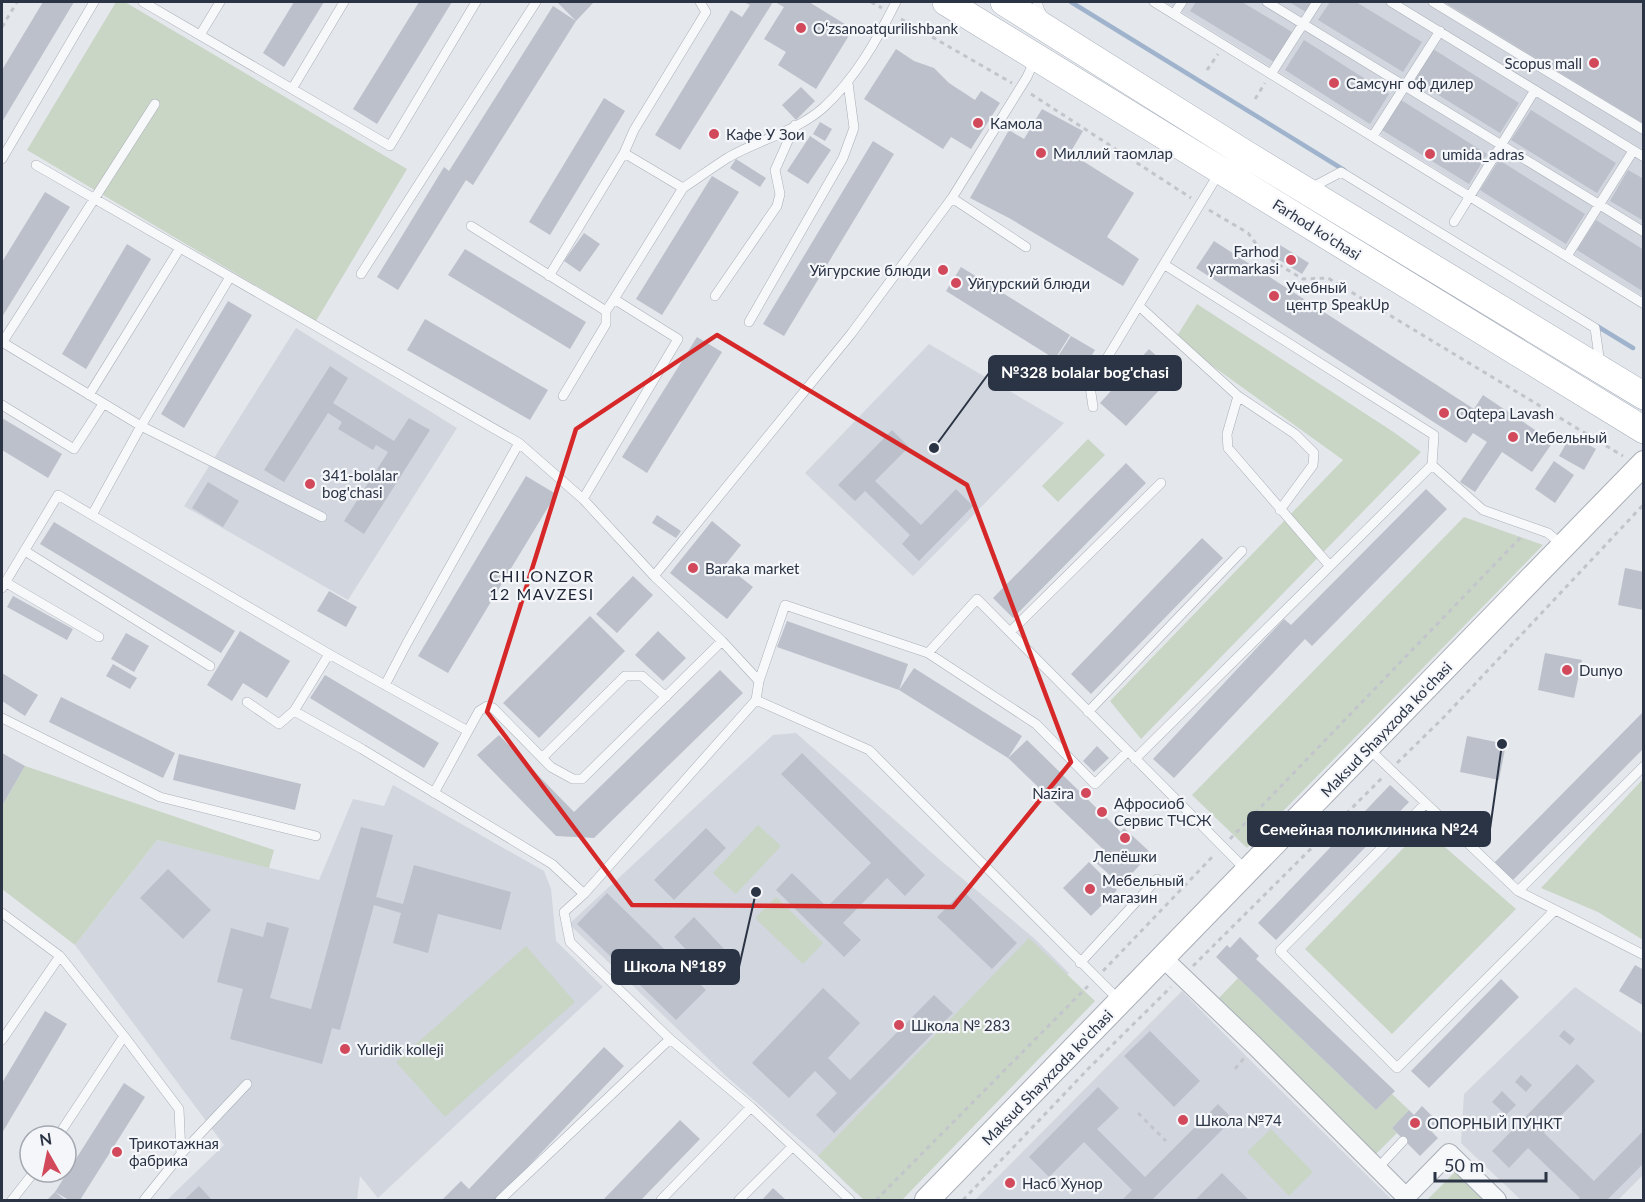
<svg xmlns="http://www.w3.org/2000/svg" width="1645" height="1202" viewBox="0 0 1645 1202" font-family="Lato,sans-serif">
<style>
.built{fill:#d2d6de}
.green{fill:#c9d6c5}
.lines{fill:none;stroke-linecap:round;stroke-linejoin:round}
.stream{stroke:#9fb4cc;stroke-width:4.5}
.building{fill:#bbc0ca}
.lane-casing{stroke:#a9aeb7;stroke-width:10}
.street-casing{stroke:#a9aeb7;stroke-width:20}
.secondary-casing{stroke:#a9aeb7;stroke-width:26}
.primary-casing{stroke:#a3abb8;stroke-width:28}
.path{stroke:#c2c5cb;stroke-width:3;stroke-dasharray:4.5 4.5;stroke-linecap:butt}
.lane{stroke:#f7f8fa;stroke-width:9}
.street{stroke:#f7f8fa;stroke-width:18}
.secondary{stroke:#fff;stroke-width:24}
.primary{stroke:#fff;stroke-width:27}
.marked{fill:none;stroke:#d62828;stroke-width:4.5;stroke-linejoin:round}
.poi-dot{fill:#d1495b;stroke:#f4f6f9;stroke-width:2}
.labels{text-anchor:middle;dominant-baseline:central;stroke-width:4.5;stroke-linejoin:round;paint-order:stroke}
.poi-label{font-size:15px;fill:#2b3445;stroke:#f4f6f9;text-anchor:start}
.street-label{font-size:15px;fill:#2b3445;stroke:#f4f6f9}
.neighbourhood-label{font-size:16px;letter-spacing:1.5px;fill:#1d2536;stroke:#f4f6f9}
.leader{fill:none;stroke:#2b3445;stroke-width:2}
.callout-dot{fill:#2b3445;stroke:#f4f6f9;stroke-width:2}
.callout{fill:#2b3445;stroke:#2b3445;stroke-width:2}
.callout-label{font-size:16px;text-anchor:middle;font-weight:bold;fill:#fff}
</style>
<rect width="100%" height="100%" fill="#e4e7ec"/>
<path class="built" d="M1165,2H1643V297Z
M296,328L457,428L348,600L184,506Z
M929,344L1064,423L913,576L805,473Z
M796,733L940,860L1035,939L1069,973L856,1193L818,1156L727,1077L569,924L773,735Z
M393,785L544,871L551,889L556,941L603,987L378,1198L360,1176L357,1200H167L224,1145L75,945L157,840L319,880L353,799L384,806Z
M1575,987L1643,1034V1175L1618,1200H1521L1461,1143L1464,1094Z
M1182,991L1246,1056L1392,1200H975Z"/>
<path class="green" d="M116,2H125L407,169L316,321L27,150Z
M1197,304L1395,433L1421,452L1141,739L1110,701L1343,460L1175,339Z
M1088,439L1105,455L1058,502L1042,486Z
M1464,517L1543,545L1247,848L1192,795Z
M25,766L274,850L269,868L157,840L75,945L2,889V806Z
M1643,779V940L1598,912L1541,888Z
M758,825L781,846L736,894L713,873Z
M1423,828L1516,909L1392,1034L1305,949Z
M776,897L823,943L803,964L755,918Z
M1029,938L1095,1001L902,1200H864L818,1156Z
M526,946L575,1002L445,1117L396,1062Z
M1238,978L1376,1110L1392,1094L1409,1110L1392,1128L1397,1133L1375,1155L1219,998Z
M1271,1129L1313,1172L1289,1196L1247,1152Z
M1455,1172L1483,1200H1427Z"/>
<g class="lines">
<path class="stream" d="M1071,2L1344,170
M1597,326L1633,348"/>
</g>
<path class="building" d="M43,2H74L2,122V70Z
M294,2H324L284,67L263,53Z
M419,2H452L377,124L353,109Z
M559,2H594L576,21L473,185L466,180L398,290L377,277L444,167L449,171L553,6L576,21L558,3Z
M744,2H773L680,150L655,135L731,10L742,17L750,5Z
M775,2H809L853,29L816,89L778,65L786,52L764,39L784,7Z
M1196,2H1242L1292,32L1274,62L1190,11Z
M1289,2H1312L1306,12Z
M1330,2H1356L1422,42L1403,72L1318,20Z
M1444,2H1644V124Z
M1304,40L1389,94L1370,124L1285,70Z
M896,49L914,61L934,68L949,83L975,100L981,91L1000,103L971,149L951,137L943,149L864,99Z
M1433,49L1519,103L1500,133L1414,80Z
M801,87L815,101L796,120L782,105Z
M604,98L625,111L550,235L529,222Z
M1401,100L1487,154L1469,184L1382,130Z
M1042,109L1083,131L1070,153L1134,193L1107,237L1139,259L1123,286L1009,218L970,198L1009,130L1024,139Z
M1531,110L1616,163L1597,193L1511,140Z
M820,122L832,129L825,141L813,134Z
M810,136L831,150L808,184L787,171Z
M873,141L894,154L784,336L763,324Z
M736,159L766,178L760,187L730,168Z
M1499,160L1585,214L1566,244L1480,190Z
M1628,170L1644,179V221L1610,201Z
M712,176L739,192L662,315L636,299Z
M45,192L70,207L2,317V262Z
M1596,220L1644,250V292L1577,250Z
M584,233L600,244L580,272L564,261Z
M1214,241L1474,409L1483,395L1553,442L1532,472L1502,452L1475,492L1460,482L1487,442L1473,433L1466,443L1196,268Z
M127,244L151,259L86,369L62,354Z
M1280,245L1309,263L1302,274L1273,256Z
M465,249L586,322L570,349L448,275Z
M961,267L1070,335L1055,359L946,291Z
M228,301L252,315L184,428L161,414Z
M425,319L548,390L530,420L407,350Z
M1071,336L1095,350L1089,360L1092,362L1078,386L1053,371L1058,363L1055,361Z
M697,337L722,352L647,473L622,457Z
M1149,349L1175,373L1126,426L1100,403Z
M330,366L348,378L333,403L394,441L409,418L430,430L364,534L344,521L388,452L376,445L373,450L338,429L342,422L328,413L284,482L264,470Z
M2,418L62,454L48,478L2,450Z
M892,430L909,447L875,481L921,525L956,489L973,506L919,561L902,544L910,535L865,491L855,501L838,485Z
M1571,435L1596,449L1584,470L1559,456Z
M1554,461L1574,475L1555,503L1535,489Z
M1126,463L1146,483L1013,618L993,598Z
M526,476L556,494L448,673L418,656Z
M208,482L239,501L223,527L192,508Z
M1426,489L1447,509L1312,646L1305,639L1174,778L1153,759L1284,619L1291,625Z
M657,515L681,531L676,538L652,523Z
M712,521L741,545L725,565L753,587L727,619L670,573Z
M54,522L235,631L221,653L40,544Z
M1202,538L1223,558L1091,694L1071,674Z
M1625,568L1644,572V610L1618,605Z
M633,576L653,595L617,633L596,614Z
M329,591L357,607L346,627L317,611Z
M13,596L73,629L67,640L7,607Z
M590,616L625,651L539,738L503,703Z
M787,621L908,664L899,690L914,668L1022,736L1008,758L899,690L777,647Z
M240,631L290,661L267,698L243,683L232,701L207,685Z
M658,631L686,658L663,681L635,655Z
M126,633L149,646L134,672L111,659Z
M1545,653L1582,660L1574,698L1538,690Z
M113,664L137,678L130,689L106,676Z
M720,670L743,693L594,838L556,836L477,755L499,735L574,812Z
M2,673L38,695L25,716L2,701Z
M325,675L439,743L424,768L310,698Z
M61,697L175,753L163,778L49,722Z
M1644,711V748L1512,881L1494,863Z
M1467,736L1506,744L1499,780L1460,772Z
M1027,740L1121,832L1124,828L1151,853L1121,885L1094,861L1104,850L1008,758Z
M1097,746L1109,758L1094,772L1083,761Z
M2,753L25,766L2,806Z
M802,753L925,875L905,896L887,878L843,923L861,940L844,957L776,890L792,873L827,907L871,863L781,774Z
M179,754L301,784L295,810L173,780Z
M1390,785L1409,802L1276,940L1258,923Z
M361,827L393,835L376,897L403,904L414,865L511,892L501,930L438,914L428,953L393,943L401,913L374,905L340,1030L332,1028L322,1064L230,1039L243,989L217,982L231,928L263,937L267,922L289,928L270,998L311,1009Z
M706,828L726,848L674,900L654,880Z
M1089,862L1117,890L1091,916L1063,888Z
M168,869L211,910L183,939L140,898Z
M963,891L1017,943L992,969L937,917Z
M607,893L706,990L676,1020L577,924Z
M694,917L740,966L720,985L674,937Z
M1240,937L1259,956L1256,959L1395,1091L1376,1110L1216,957L1227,945L1230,948Z
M1635,965L1644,970V1006L1619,991Z
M1501,979L1519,997L1429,1088L1411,1071Z
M823,988L860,1023L828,1058L850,1080L934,995L953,1013L834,1133L816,1115L837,1093L815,1071L789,1098L752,1063Z
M45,1011L67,1024L2,1133V1083Z
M1564,1030L1575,1039L1570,1045L1559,1036Z
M1150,1031L1200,1081L1174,1107L1124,1056Z
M604,1047L624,1066L496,1200H442L461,1181L469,1189Z
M1577,1064L1595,1081L1544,1133L1594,1181L1644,1130V1163L1607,1200H1578L1580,1198L1528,1148L1509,1168L1492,1151Z
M1521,1075L1532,1085L1526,1092L1515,1082Z
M124,1083L145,1097L80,1200H69L55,1192L65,1200H47L55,1192Z
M1098,1087L1119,1108L1097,1129L1145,1177L1218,1104L1233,1119L1152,1200H1122L1132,1190L1084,1142L1049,1177L1029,1157Z
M1502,1091L1516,1105L1506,1115L1492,1102Z
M1422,1106L1440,1124L1432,1132L1438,1138L1420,1156L1392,1128L1409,1110L1414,1115Z
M680,1120L700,1139L641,1200H603Z
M1222,1173L1248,1199L1247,1200H1195Z
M199,1186L211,1199L210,1200H184Z
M773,1188L786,1200H762Z"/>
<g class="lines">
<defs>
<path id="lane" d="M143,2L390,146L476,2
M1037,2L1040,11L1045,19
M1154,2L1644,304
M1267,2L1644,232
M1391,2L1644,157
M1433,2L1644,130
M1174,14L1182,2
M200,35L220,2
M1271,74L1317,2
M292,89L344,2
M1373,136L1440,31
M2,159L94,2
M36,165L519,443L407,643L385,685
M683,188C698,178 713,167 729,157C759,140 797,131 823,108C855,79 877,40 896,2
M1309,189L1341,172L1595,328L1600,364
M952,198L1026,247
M1454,222L1535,90
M471,226L606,311L614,299
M1567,256L1633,151
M1165,265L1434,435L1432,465L1483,510L1548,533L1562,545
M361,274L536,2
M549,276L624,153
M230,277L141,426L322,517
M715,296L777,206L780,194L775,170L795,125
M1139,306L1238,396L1227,434L1228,448L1329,565
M749,322L843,158L854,128L848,83
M2,342L141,426L92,515L58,495L2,588
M2,343L155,104
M89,395L180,248
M563,396L606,324V311
M1238,396L1295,434L1314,453L1313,465L1280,510
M2,405L74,449L103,404
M1093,407L1090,386L1219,173
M519,443L583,499L654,576
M583,499L678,339L614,299L683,188L624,153L634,130L706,12L700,2
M92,515L329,654
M25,551L210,666
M5,582L99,637
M1010,632L1161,483
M928,653L1036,724L1095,784L1127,752
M759,681L785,605L928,653L977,599L1247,871
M756,700L759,681L722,641L654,576L851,334L952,198L1027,77L1035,59
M247,702L279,724L294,711L329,654L468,731
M294,711L362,749L552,864L584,894L564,912L570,942L670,1039L751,1107L850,1200
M1088,712L1242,551
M2,718L160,797L316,836
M1369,749L1518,891L1644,955
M542,758L625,676H642L666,697
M1135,759L1432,465
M434,793L479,711L487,706L493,708L551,767L573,779H582L722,641
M1425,804L1280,951L1397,1068L1555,910
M1518,891L1644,766
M584,894L756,700L869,750L1119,1000
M2,913L60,956L124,1036L179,1109L181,1154
M1080,963L1157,879
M2,1040L60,956
M58,1136L124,1036
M1377,1169L1403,1141
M12,1200L34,1172
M144,1200L181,1154L247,1084
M500,1200L670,1039
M661,1200L751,1107
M739,1200L792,1147"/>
<path id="street" d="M1163,958L1255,1046L1406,1197L1449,1153L1497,1200"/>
<path id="secondary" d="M927,1200L1644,463"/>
<path id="primary" d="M946,2L1644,430
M1004,2L1244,153L1644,396"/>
</defs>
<use href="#lane" class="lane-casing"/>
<use href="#street" class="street-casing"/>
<use href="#secondary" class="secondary-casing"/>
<use href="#primary" class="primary-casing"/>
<path class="path" d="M871,2L882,8
M901,19L1012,83
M2,27L17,2
M1207,70L1218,54
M1031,94L1191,198
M1255,99L1265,83
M1209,210L1248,233L1266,257L1303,279L1328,278L1623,456
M1397,763L1444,717L1644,504
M1230,839L1523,535
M1193,966L1382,778
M1103,971L1215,854
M1235,1069L1245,1057
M1138,1113L1166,1141
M876,1200L1088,986
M963,1200L1090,1067L1171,987"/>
<use href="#lane" class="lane"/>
<use href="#street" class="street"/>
<use href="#secondary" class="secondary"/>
<use href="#primary" class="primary"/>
</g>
<path class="marked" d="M717,335L967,485L1071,762L953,907L632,905L487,712L576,429Z"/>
<g class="poi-dot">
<circle cx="801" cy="28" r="6"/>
<circle cx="1594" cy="63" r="6"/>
<circle cx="1334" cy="83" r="6"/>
<circle cx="978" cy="123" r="6"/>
<circle cx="714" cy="134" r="6"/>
<circle cx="1041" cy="153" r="6"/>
<circle cx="1430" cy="154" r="6"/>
<circle cx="1291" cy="260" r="6"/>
<circle cx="943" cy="270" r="6"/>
<circle cx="956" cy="283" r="6"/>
<circle cx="1274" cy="296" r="6"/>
<circle cx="1444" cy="413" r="6"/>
<circle cx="1513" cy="437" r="6"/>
<circle cx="310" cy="484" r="6"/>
<circle cx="693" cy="568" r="6"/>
<circle cx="1567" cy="670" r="6"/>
<circle cx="1086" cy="793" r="6"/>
<circle cx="1102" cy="812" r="6"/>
<circle cx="1125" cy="838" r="6"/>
<circle cx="1090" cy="889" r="6"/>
<circle cx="899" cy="1025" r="6"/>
<circle cx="345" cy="1049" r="6"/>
<circle cx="1183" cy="1120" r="6"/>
<circle cx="1415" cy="1123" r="6"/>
<circle cx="117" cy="1152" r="6"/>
<circle cx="1010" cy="1183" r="6"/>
</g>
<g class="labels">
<g class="poi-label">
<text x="813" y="28">Oʻzsanoatqurilishbank</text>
<text x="1582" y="63" text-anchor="end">Scopus mall</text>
<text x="1346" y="83">Самсунг оф дилер</text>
<text x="990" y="123">Камола</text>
<text x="726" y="134">Кафе У Зои</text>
<text x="1053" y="153">Миллий таомлар</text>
<text x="1442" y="154">umida_adras</text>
<text x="1279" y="251" text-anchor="end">Farhod<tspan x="1279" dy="17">yarmarkasi</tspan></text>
<text x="931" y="270" text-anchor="end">Уйгурские блюди</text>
<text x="968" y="283">Уйгурский блюди</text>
<text x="1286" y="287">Учебный<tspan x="1286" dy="17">центр SpeakUp</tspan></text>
<text x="1456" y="413">Oqtepa Lavash</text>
<text x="1525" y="437">Мебельный</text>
<text x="322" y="475">341-bolalar<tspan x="322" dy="17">bog'chasi</tspan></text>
<text x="705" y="568">Baraka market</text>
<text x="1579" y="670">Dunyo</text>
<text x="1074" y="793" text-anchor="end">Nazira</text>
<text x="1114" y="803">Афросиоб<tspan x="1114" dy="17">Сервис ТЧСЖ</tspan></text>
<text x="1125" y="856" text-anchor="middle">Лепёшки</text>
<text x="1102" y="880">Мебельный<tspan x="1102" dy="17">магазин</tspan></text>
<text x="911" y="1025">Школа № 283</text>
<text x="357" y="1049">Yuridik kolleji</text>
<text x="1195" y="1120">Школа №74</text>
<text x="1427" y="1123">ОПОРНЫЙ ПУНКТ</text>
<text x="129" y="1143">Трикотажная<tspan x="129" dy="17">фабрика</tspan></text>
<text x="1022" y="1183">Насб Хунор</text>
</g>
<g class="street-label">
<text transform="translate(1317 229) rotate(32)">Farhod ko'chasi</text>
<text transform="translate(1386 729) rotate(-46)">Maksud Shayxzoda ko'chasi</text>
<text transform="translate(1047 1077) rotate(-46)">Maksud Shayxzoda ko'chasi</text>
</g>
<g class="neighbourhood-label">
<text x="542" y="575">CHILONZOR<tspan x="542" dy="18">12 MAVZESI</tspan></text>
</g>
</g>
<path class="leader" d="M934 448L989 373M1502 744L1490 829M756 892L739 967"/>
<g class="callout-dot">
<circle cx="934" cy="448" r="6"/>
<circle cx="1502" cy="744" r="6"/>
<circle cx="756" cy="892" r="6"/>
</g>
<g class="callout">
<rect x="989" y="356" width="192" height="34" rx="6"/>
<rect x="1248" y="812" width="242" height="34" rx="6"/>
<rect x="612" y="950" width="127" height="34" rx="6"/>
</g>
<g class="callout-label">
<text x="1085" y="378">№328 bolalar bog'chasi</text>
<text x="1369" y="835">Семейная поликлиника №24</text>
<text x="675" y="972">Школа №189</text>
</g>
<rect width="1645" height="1202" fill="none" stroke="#2b3445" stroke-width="6"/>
<g transform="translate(48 1154) rotate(351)"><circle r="28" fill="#f4f6f9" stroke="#a4a8b1" stroke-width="1.5"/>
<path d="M0-4.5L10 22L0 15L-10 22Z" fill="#d1495b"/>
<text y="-9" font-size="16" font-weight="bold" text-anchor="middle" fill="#2b3445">N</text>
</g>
<path d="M1435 1172v9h111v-9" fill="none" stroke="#2b3445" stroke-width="3"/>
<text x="1444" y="1172" font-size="18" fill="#2b3445" stroke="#f4f6f9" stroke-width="4.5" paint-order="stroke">50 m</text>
</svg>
